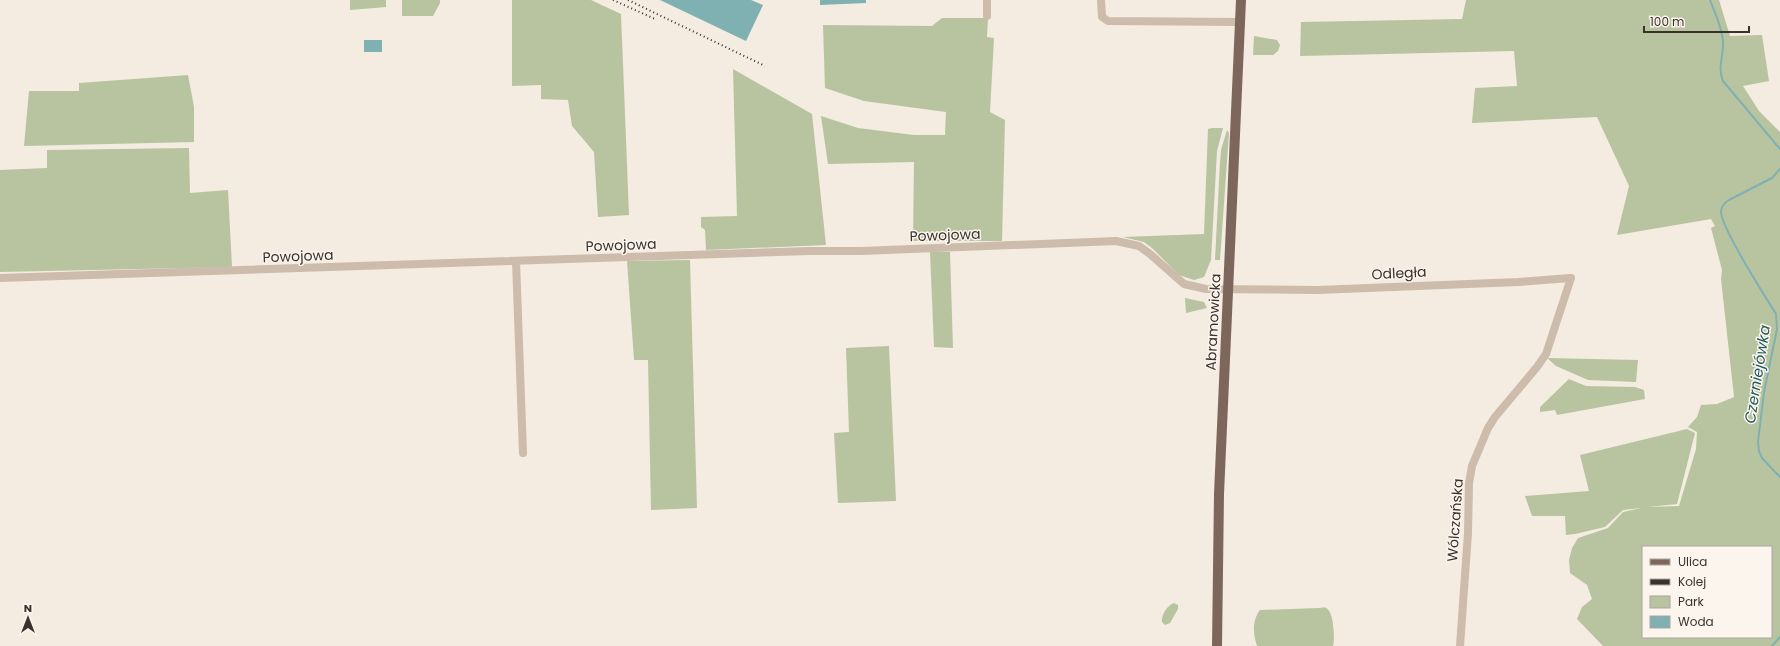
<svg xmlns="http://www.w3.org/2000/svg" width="1780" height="646" viewBox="0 0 1780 646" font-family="Poppins,sans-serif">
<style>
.green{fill:#b8c4a0;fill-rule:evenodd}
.water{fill:#7fb0b2}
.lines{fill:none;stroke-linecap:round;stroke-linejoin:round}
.stream{stroke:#7fb0b2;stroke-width:2}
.street{stroke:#cdbbac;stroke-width:8}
.primary{stroke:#7d675c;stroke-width:10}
.rail{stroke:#3b302b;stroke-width:2;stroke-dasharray:1 3;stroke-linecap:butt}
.labels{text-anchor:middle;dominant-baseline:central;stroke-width:3;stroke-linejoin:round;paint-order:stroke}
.street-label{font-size:14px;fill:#3b302b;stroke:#fbf5ee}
.water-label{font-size:15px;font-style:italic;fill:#1f5a5e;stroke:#fbf5ee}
</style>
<rect width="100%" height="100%" fill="#f4ebe1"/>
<path class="green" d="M350,0H386V7L350,10Z
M402,0H440V3L433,16H402Z
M512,0H591L621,14L629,215L598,217L594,152L572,126L568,100L541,99V85L512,86Z
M1466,0H1719L1730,36L1762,35L1769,81L1743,86L1759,111L1780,132V646H1603L1577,619L1582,607L1592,599L1587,585L1570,573L1569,560L1572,548L1578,538L1608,528L1623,512L1641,508L1623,510L1605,527L1575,534L1566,535L1565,516H1532L1525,496L1589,491L1580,455L1687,429L1695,433L1677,504L1648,507L1679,506L1696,449L1697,432L1688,427L1697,417L1701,405L1717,404L1734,397L1721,279L1722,270L1711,228L1715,226L1711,219L1617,235L1629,186L1597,117L1472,123L1475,88L1517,86L1514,51L1300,56L1301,22L1462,19ZM1643,547H1771V637H1643Z
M942,18H988L987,37L994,38L990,112L1005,120L1002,241H913L914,162L828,164L821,116L858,128L914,135H945L946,112L864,101L825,88L823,25L932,26Z
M1254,36L1277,40L1280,45L1278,51L1273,55H1253Z
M733,69L812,114L826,245L706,250L705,230L701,227V217L737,216Z
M188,75L194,107V142L24,146L29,91H79V83Z
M1212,128H1223L1217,151L1211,260L1204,277L1194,280L1179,275L1152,248L1144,242L1123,237L1204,234L1208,129Z
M1227,130L1229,133L1220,260H1215L1220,162L1221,150Z
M189,148L190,193L228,190L232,267L0,272V170L47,168V150Z
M930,252H950L953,348L934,347Z
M690,260L697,508L651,510L648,360H634L627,261Z
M1185,298L1204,302L1207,308L1186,313Z
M889,346L896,501L838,503L834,433L849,432L846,348Z
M1547,358L1638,360L1636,382L1588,380L1556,366Z
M1569,379L1586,386L1635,387L1644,390L1645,399L1557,415L1555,410L1540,412V407Z
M1174,603L1178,605V609L1170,623L1165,625L1162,622C1161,616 1167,605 1174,603Z
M1319,608C1321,608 1324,607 1326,608C1334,611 1335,639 1333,646H1257C1253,635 1252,620 1260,610Z"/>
<path class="water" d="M660,0H751L763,5L746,41Z
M820,0H866V3L820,5Z
M364,40H382V52H364Z"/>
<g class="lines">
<path class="stream" d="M1710,0C1715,13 1722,27 1723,41C1724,56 1717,67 1723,81L1780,149
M1780,169L1772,178L1729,200C1724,203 1721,206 1721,212C1722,230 1765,296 1776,314L1777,329L1764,392L1758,442L1759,451L1762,458L1780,477
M1772,646L1780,637"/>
<path class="street" d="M1101,0L1102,17L1108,21L1240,22
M987,16V0
M516,261L523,453
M0,278L809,251H861L1116,241L1139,246L1150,254L1184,284L1206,289L1318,290L1518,282L1571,278L1546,354L1537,367L1495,417L1488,428L1472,466L1469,483L1468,533L1460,646"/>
<path class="primary" d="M1217,646L1219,494L1241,0"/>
<path class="rail" d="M613,0L655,19
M628,0L765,66"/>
</g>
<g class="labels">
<g class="street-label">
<text transform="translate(945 235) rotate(-2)">Powojowa</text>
<text transform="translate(621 245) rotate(-2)">Powojowa</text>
<text transform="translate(298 256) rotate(-2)">Powojowa</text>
<text transform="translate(1399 273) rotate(-3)">Odległa</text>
<text transform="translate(1213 322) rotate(-87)">Abramowicka</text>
<text transform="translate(1455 520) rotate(-86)">Wólczańska</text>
</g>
<g class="water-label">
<text transform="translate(1757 374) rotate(-81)">Czerniejówka</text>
</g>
</g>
<rect x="1642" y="546" width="130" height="92" fill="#fbf5ee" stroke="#aea6a0"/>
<rect x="1650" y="559" width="20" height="6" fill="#7d675c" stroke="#aea6a0"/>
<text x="1678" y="566" font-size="12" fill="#3b302b">Ulica</text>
<rect x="1650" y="579" width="20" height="6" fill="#3b302b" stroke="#aea6a0"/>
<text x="1678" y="586" font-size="12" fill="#3b302b">Kolej</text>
<rect x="1650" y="596" width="20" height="12" fill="#b8c4a0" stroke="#aea6a0"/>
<text x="1678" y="606" font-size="12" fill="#3b302b">Park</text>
<rect x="1650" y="616" width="20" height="12" fill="#7fb0b2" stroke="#aea6a0"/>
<text x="1678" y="626" font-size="12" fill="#3b302b">Woda</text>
<g transform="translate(28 618)" stroke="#fbf5ee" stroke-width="3" paint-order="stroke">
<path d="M0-3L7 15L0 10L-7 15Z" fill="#3b302b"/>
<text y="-6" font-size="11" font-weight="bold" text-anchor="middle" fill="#3b302b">N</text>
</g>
<path d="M1644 26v6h105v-6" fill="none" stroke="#3b302b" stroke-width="2"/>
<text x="1650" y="26" font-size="12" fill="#3b302b" stroke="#fbf5ee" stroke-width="3" paint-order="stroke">100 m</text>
</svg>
